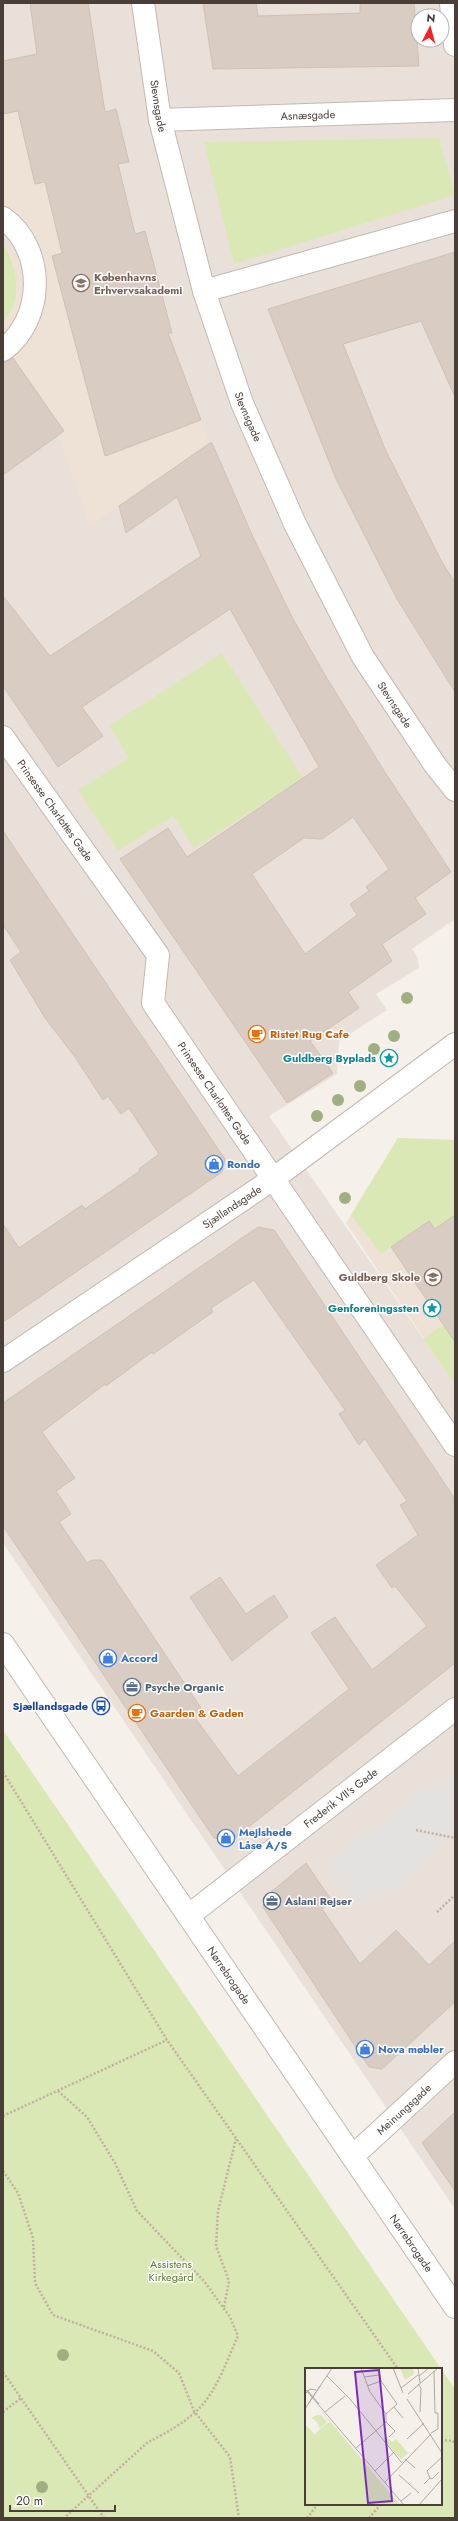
<svg xmlns="http://www.w3.org/2000/svg" width="458" height="2521" viewBox="0 0 458 2521" font-family="Jost,sans-serif">
<style>
.residential{fill:#e9e1d9;fill-rule:evenodd}
.education{fill:#ede2d5}
.green{fill:#dae8b5;fill-rule:evenodd}
.parking{fill:#e4e1df}
.building{fill:#d9ccc3;stroke:#d1c0b3;fill-rule:evenodd}
.lines{fill:none;stroke-linecap:round;stroke-linejoin:round}
.minor-casing{stroke:#c3b9b0;stroke-width:24}
.path{stroke:#c2af9e;stroke-width:2.5;stroke-dasharray:2 2;stroke-linecap:butt}
.minor{stroke:#fff;stroke-width:22}
.tree{fill:#9faf82}
.labels{text-anchor:middle;dominant-baseline:central;stroke-width:3;stroke-linejoin:round;paint-order:stroke}
.street-label{font-size:11px;fill:#493f38;stroke:#fff}
.education-label{font-size:11px;font-weight:bold;fill:#785e54;stroke:#fff;text-anchor:start}
.food-label{font-size:11px;font-weight:bold;fill:#c56008;stroke:#fff;text-anchor:start}
.culture-label{font-size:11px;font-weight:bold;fill:#0d838f;stroke:#fff;text-anchor:end}
.shop-label{font-size:11px;font-weight:bold;fill:#366cbe;stroke:#fff;text-anchor:start}
.service-label{font-size:11px;font-weight:bold;fill:#4e5e75;stroke:#fff;text-anchor:start}
.transit-label{font-size:11px;font-weight:bold;fill:#164399;stroke:#fff;text-anchor:end}
.park-label{font-size:11px;fill:#587a2c;stroke:#fff}
.inset-road{fill:none;stroke:#b0a9a3;stroke-width:1}
.view{fill:#7b2cbf;fill-opacity:0.15;stroke:#7b2cbf;stroke-width:2}
.inset-edge{fill:none;stroke:#493f38;stroke-width:2}
</style>
<rect width="100%" height="100%" fill="#f5f0ea"/>
<path class="residential" d="M3,3H455V919L412,949L418,958L419,968L376,994L387,1010L339,1041L337,1074L269,1116L455,1384V2209L3,1543ZM418,16H442V40H418Z"/>
<path class="education" d="M30,3H88L105,112L116,109L129,162L118,164L135,234L145,231L172,333L168,334L210,444L90,525L54,423L3,425V61L37,54Z
M398,1138L455,1140V1384L346,1223Z"/>
<path class="green" d="M439,138L455,195L234,264L204,142Z
M3,244C17,266 24,301 3,322Z
M222,653L303,778L194,848L173,816L118,851L78,790L129,758L109,726Z
M398,1138L455,1140V1215L435,1229L428,1221L381,1254L351,1215Z
M455,1316V1384L423,1339Z
M3,1730L455,2389V2518H3ZM306,2369H441V2504H306Z"/>
<path class="parking" d="M455,1776V1829L398,1888L358,1905L324,1865L424,1788Z"/>
<path class="building" d="M30,3H88L105,112L116,109L129,162L118,164L135,234L145,231L172,333H168L201,420L105,456L52,256L62,253L45,182L35,184L18,111L3,114V61L37,54Z
M203,3H256L258,16L360,13V3H414L419,66L213,69Z
M455,252V397L421,321L343,344L385,449L442,562L455,583V692L397,599L336,479L268,309Z
M13,358L64,431L3,475V362Z
M210,443H212L253,537L293,619L325,675L386,774L451,872L415,898L426,914L382,944L392,961L348,992L359,1008L310,1041L333,1073L287,1103L120,859L168,828L187,857L319,767L230,609L82,707L103,736L58,767L3,686V596L50,656L201,556L177,497L126,533L119,506ZM353,817L389,869L366,887L369,891L350,904L357,915L305,954L252,874L304,838L322,839Z
M3,831L225,1159L222,1172L3,1322V1224L19,1248L82,1205L85,1209L140,1171L139,1169L159,1154L129,1108L121,1114L108,1096L103,1100L75,1057L45,1018L10,960L21,952L3,925Z
M455,1215V1342L391,1247L429,1221L435,1229Z
M258,1227L274,1230L455,1499V1663L231,1841L214,1838L3,1526V1403ZM254,1280L345,1410L339,1414L359,1445L365,1439L407,1501L400,1505L418,1535L376,1565L392,1588L395,1586L427,1626L372,1670L335,1617L311,1633L349,1689L238,1776L195,1718L203,1711L102,1560H92L87,1563L59,1522L71,1514L56,1491L75,1478L42,1432L105,1384L106,1386L152,1352L153,1354L213,1312L211,1308Z
M220,1577L246,1614L274,1595L288,1617L232,1661L190,1597Z
M306,1863L332,1901L322,1909L360,1964L396,1930L429,1965L455,1941V2002L382,2069L369,2067L263,1907L265,1897Z
M455,2112V2191L422,2143Z"/>
<g class="lines">
<defs>
<g id="minor">
<path id="s1" d="M143,3L160,120L204,291L242,403L295,524L363,657L435,765L455,790"/>
<path d="M451,3L455,45"/>
<path id="s2" d="M160,120L455,110"/>
<path d="M3,218C46,249 45,319 3,350"/>
<path d="M204,291L455,221"/>
<path id="s3" d="M3,737L158,955L153,1003L455,1445"/>
<path id="s4" d="M3,1361L273,1179L455,1044"/>
<path id="s5" d="M3,1644L455,2307"/>
<path id="s6" d="M188,1916L455,1709"/>
<path id="s7" d="M353,2156L455,2062"/>
</g>
</defs>
<use href="#minor" class="minor-casing"/>
<path class="path" d="M3,1772L167,2040L398,2369
M416,1830L455,1838
M437,1912L455,1895
M58,2091L87,2117L115,2163L137,2211L204,2281L230,2317L238,2336C228,2358 219,2384 204,2403C191,2419 167,2433 148,2442L64,2518
M3,2116L167,2040
M3,2171L18,2193L33,2238L35,2283L53,2315L153,2351L179,2373L194,2411L230,2457L239,2518
M224,2307L229,2281L216,2246L218,2211L236,2139
M3,2372L104,2518
M3,2412L21,2398
M441,2440L453,2441L455,2444
M307,2518L318,2504
M369,2518L381,2504"/>
<use href="#minor" class="minor"/>
</g>
<g class="tree">
<circle cx="407" cy="998" r="6"/>
<circle cx="394" cy="1036" r="6"/>
<circle cx="374" cy="1049" r="6"/>
<circle cx="360" cy="1086" r="6"/>
<circle cx="338" cy="1100" r="6"/>
<circle cx="317" cy="1116" r="6"/>
<circle cx="345" cy="1198" r="6"/>
<circle cx="63" cy="2355" r="6"/>
<circle cx="42" cy="2487" r="6"/>
</g>
<defs>
<symbol id="school-ring" viewBox="-11 -11 22 22"><circle r="9.5" fill="#fff" stroke="#8d6e63" stroke-width="1.5"/><path d="M0-5L7-2L0 1L-7-2ZM-4 1L0 2.5L4 1V4Q0 6-4 4Z" fill="#8d6e63"/></symbol>
<symbol id="cafe-ring" viewBox="-11 -11 22 22"><circle r="9.5" fill="#fff" stroke="#e8710a" stroke-width="1.5"/><path d="M-5.5-4.5H6V0H3Q3 3.5 0 3.5H-2.5Q-5.5 3.5-5.5 0ZM3-3.2v2h1.7v-2ZM-6 4.5H4V6H-6Z" fill="#e8710a"/></symbol>
<symbol id="sight-ring" viewBox="-11 -11 22 22"><circle r="9.5" fill="#fff" stroke="#0f9aa8" stroke-width="1.5"/><path d="M0-6L1.8-2.2L6-1.7L2.9 1.2L3.7 5.4L0 3.3L-3.7 5.4L-2.9 1.2L-6-1.7L-1.8-2.2Z" fill="#0f9aa8"/></symbol>
<symbol id="shop-ring" viewBox="-11 -11 22 22"><circle r="9.5" fill="#fff" stroke="#3f7fe0" stroke-width="1.5"/><path d="M-5-2.5h2.3a2.7 3.5 0 0 1 5.4 0H5L5.5 6h-11ZM-1.5-2.5h3a1.5 2.3 0 0 0-3 0Z" fill="#3f7fe0"/></symbol>
<symbol id="office-ring" viewBox="-11 -11 22 22"><circle r="9.5" fill="#fff" stroke="#5c6f8a" stroke-width="1.5"/><path d="M-6-3h4V-5.5h4V-3h4V5H-6ZM-1-4.5V-3h2v-1.5ZM-6 0V1H6V0Z" fill="#5c6f8a"/></symbol>
<symbol id="bus-ring" viewBox="-11 -11 22 22"><circle r="9.5" fill="#fff" stroke="#1a4fb4" stroke-width="1.5"/><path d="M-5-6H5V4H4V6H2V4H-2V6H-4V4H-5ZM-3.5-4V0h7V-4ZM-3.5 1.2v1.5H-2V1.2ZM2 1.2v1.5H3.5V1.2Z" fill="#1a4fb4"/></symbol>
</defs>
<g fill-rule="evenodd">
<use href="#school-ring" x="71" y="273" width="20" height="20"/>
<use href="#cafe-ring" x="247" y="1024" width="20" height="20"/>
<use href="#sight-ring" x="379" y="1048" width="20" height="20"/>
<use href="#shop-ring" x="204" y="1154" width="20" height="20"/>
<use href="#school-ring" x="423" y="1267" width="20" height="20"/>
<use href="#sight-ring" x="422" y="1298" width="20" height="20"/>
<use href="#shop-ring" x="98" y="1648" width="20" height="20"/>
<use href="#office-ring" x="122" y="1677" width="20" height="20"/>
<use href="#bus-ring" x="91" y="1696" width="20" height="20"/>
<use href="#cafe-ring" x="127" y="1703" width="20" height="20"/>
<use href="#shop-ring" x="216" y="1828" width="20" height="20"/>
<use href="#office-ring" x="262" y="1891" width="20" height="20"/>
<use href="#shop-ring" x="355" y="2039" width="20" height="20"/>
</g>
<g class="labels">
<g class="street-label">
<text stroke="none"><textPath href="#s1" startOffset="104">Stevnsgade</textPath></text>
<text stroke="none"><textPath href="#s2" startOffset="148">Asnæsgade</textPath></text>
<text stroke="none"><textPath href="#s1" startOffset="428">Stevnsgade</textPath></text>
<text stroke="none"><textPath href="#s1" startOffset="752">Stevnsgade</textPath></text>
<text stroke="none"><textPath href="#s3" startOffset="90">Prinsesse Charlottes Gade</textPath></text>
<text stroke="none"><textPath href="#s3" startOffset="425">Prinsesse Charlottes Gade</textPath></text>
<text stroke="none"><textPath href="#s4" startOffset="276">Sjællandsgade</textPath></text>
<text stroke="none"><textPath href="#s6" startOffset="193">Frederik VII's Gade</textPath></text>
<text stroke="none"><textPath href="#s5" startOffset="401">Nørrebrogade</textPath></text>
<text stroke="none"><textPath href="#s7" startOffset="69">Meinungsgade</textPath></text>
<text stroke="none"><textPath href="#s5" startOffset="725">Nørrebrogade</textPath></text>
</g>
<g class="education-label">
<text x="94" y="277">Københavns<tspan x="94" dy="13">Erhvervsakademi</tspan></text>
<text x="420" y="1277" text-anchor="end">Guldberg Skole</text>
</g>
<g class="food-label">
<text x="270" y="1034">Ristet Rug Cafe</text>
<text x="150" y="1713">Gaarden &amp; Gaden</text>
</g>
<g class="culture-label">
<text x="376" y="1058">Guldberg Byplads</text>
<text x="419" y="1308">Genforeningssten</text>
</g>
<g class="shop-label">
<text x="227" y="1164">Rondo</text>
<text x="121" y="1658">Accord</text>
<text x="239" y="1832">Mejlshede<tspan x="239" dy="13">Låse A/S</tspan></text>
<text x="378" y="2049">Nova møbler</text>
</g>
<g class="service-label">
<text x="145" y="1687">Psyche Organic</text>
<text x="285" y="1901">Aslani Rejser</text>
</g>
<g class="transit-label">
<text x="88" y="1706">Sjællandsgade</text>
</g>
<g class="park-label">
<text x="171" y="2264">Assistens<tspan x="171" dy="13">Kirkegård</tspan></text>
</g>
</g>
<g transform="translate(305 2368)">
<rect width="137" height="137" fill="#f5f0ea"/>
<path d="M95,0H108L109,6L100,12ZM12,38L86,126L95,137H0V56L11,68L10,66L22,55H25ZM12,47H16L22,54L15,60L12,54L6,50ZM82,69L87,74L91,71L103,85L96,91L79,72Z" fill="#dae8b5"/>
<path class="inset-road" d="M56,0L65,24L81,46M88,0L98,25M113,0L115,15M22,8L45,31L97,95M114,8L124,0M59,9L74,7M113,16L116,20L115,44M62,18L76,13M96,20L113,7M0,21L99,137M2,22L14,36M0,26L5,21L11,22M103,26L133,0M102,31L137,85M3,36L15,18M89,39L98,50M0,41L27,0M20,44L40,28M81,54L90,63L84,69M126,65L133,61V45H130L129,3M102,71L119,55M51,80L81,54V46L92,36L76,13L73,0M100,91L110,100M70,103L88,85M94,107L114,125M125,110L127,111L134,104M80,114L126,66M119,116L125,110L122,103L137,89M96,133L106,125M114,137L137,111"/>
<path class="view" d="M74,2L87,133L63,135L50,4Z"/>
<rect width="137" height="137" class="inset-edge"/>
</g>
<rect width="458" height="2521" fill="none" stroke="#493f38" stroke-width="8"/>
<g transform="translate(430 28) rotate(6)"><circle r="19" fill="#ffffff" stroke="#b6b2af"/>
<path d="M0-3L7 15L0 10L-7 15Z" fill="#f42229"/>
<text y="-6" font-size="11" font-weight="bold" text-anchor="middle" fill="#493f38">N</text>
</g>
<path d="M10 2505v6h105v-6" fill="none" stroke="#493f38" stroke-width="2"/>
<text x="16" y="2505" font-size="12" fill="#493f38" stroke="#ffffff" stroke-width="3" paint-order="stroke">20 m</text>
</svg>
